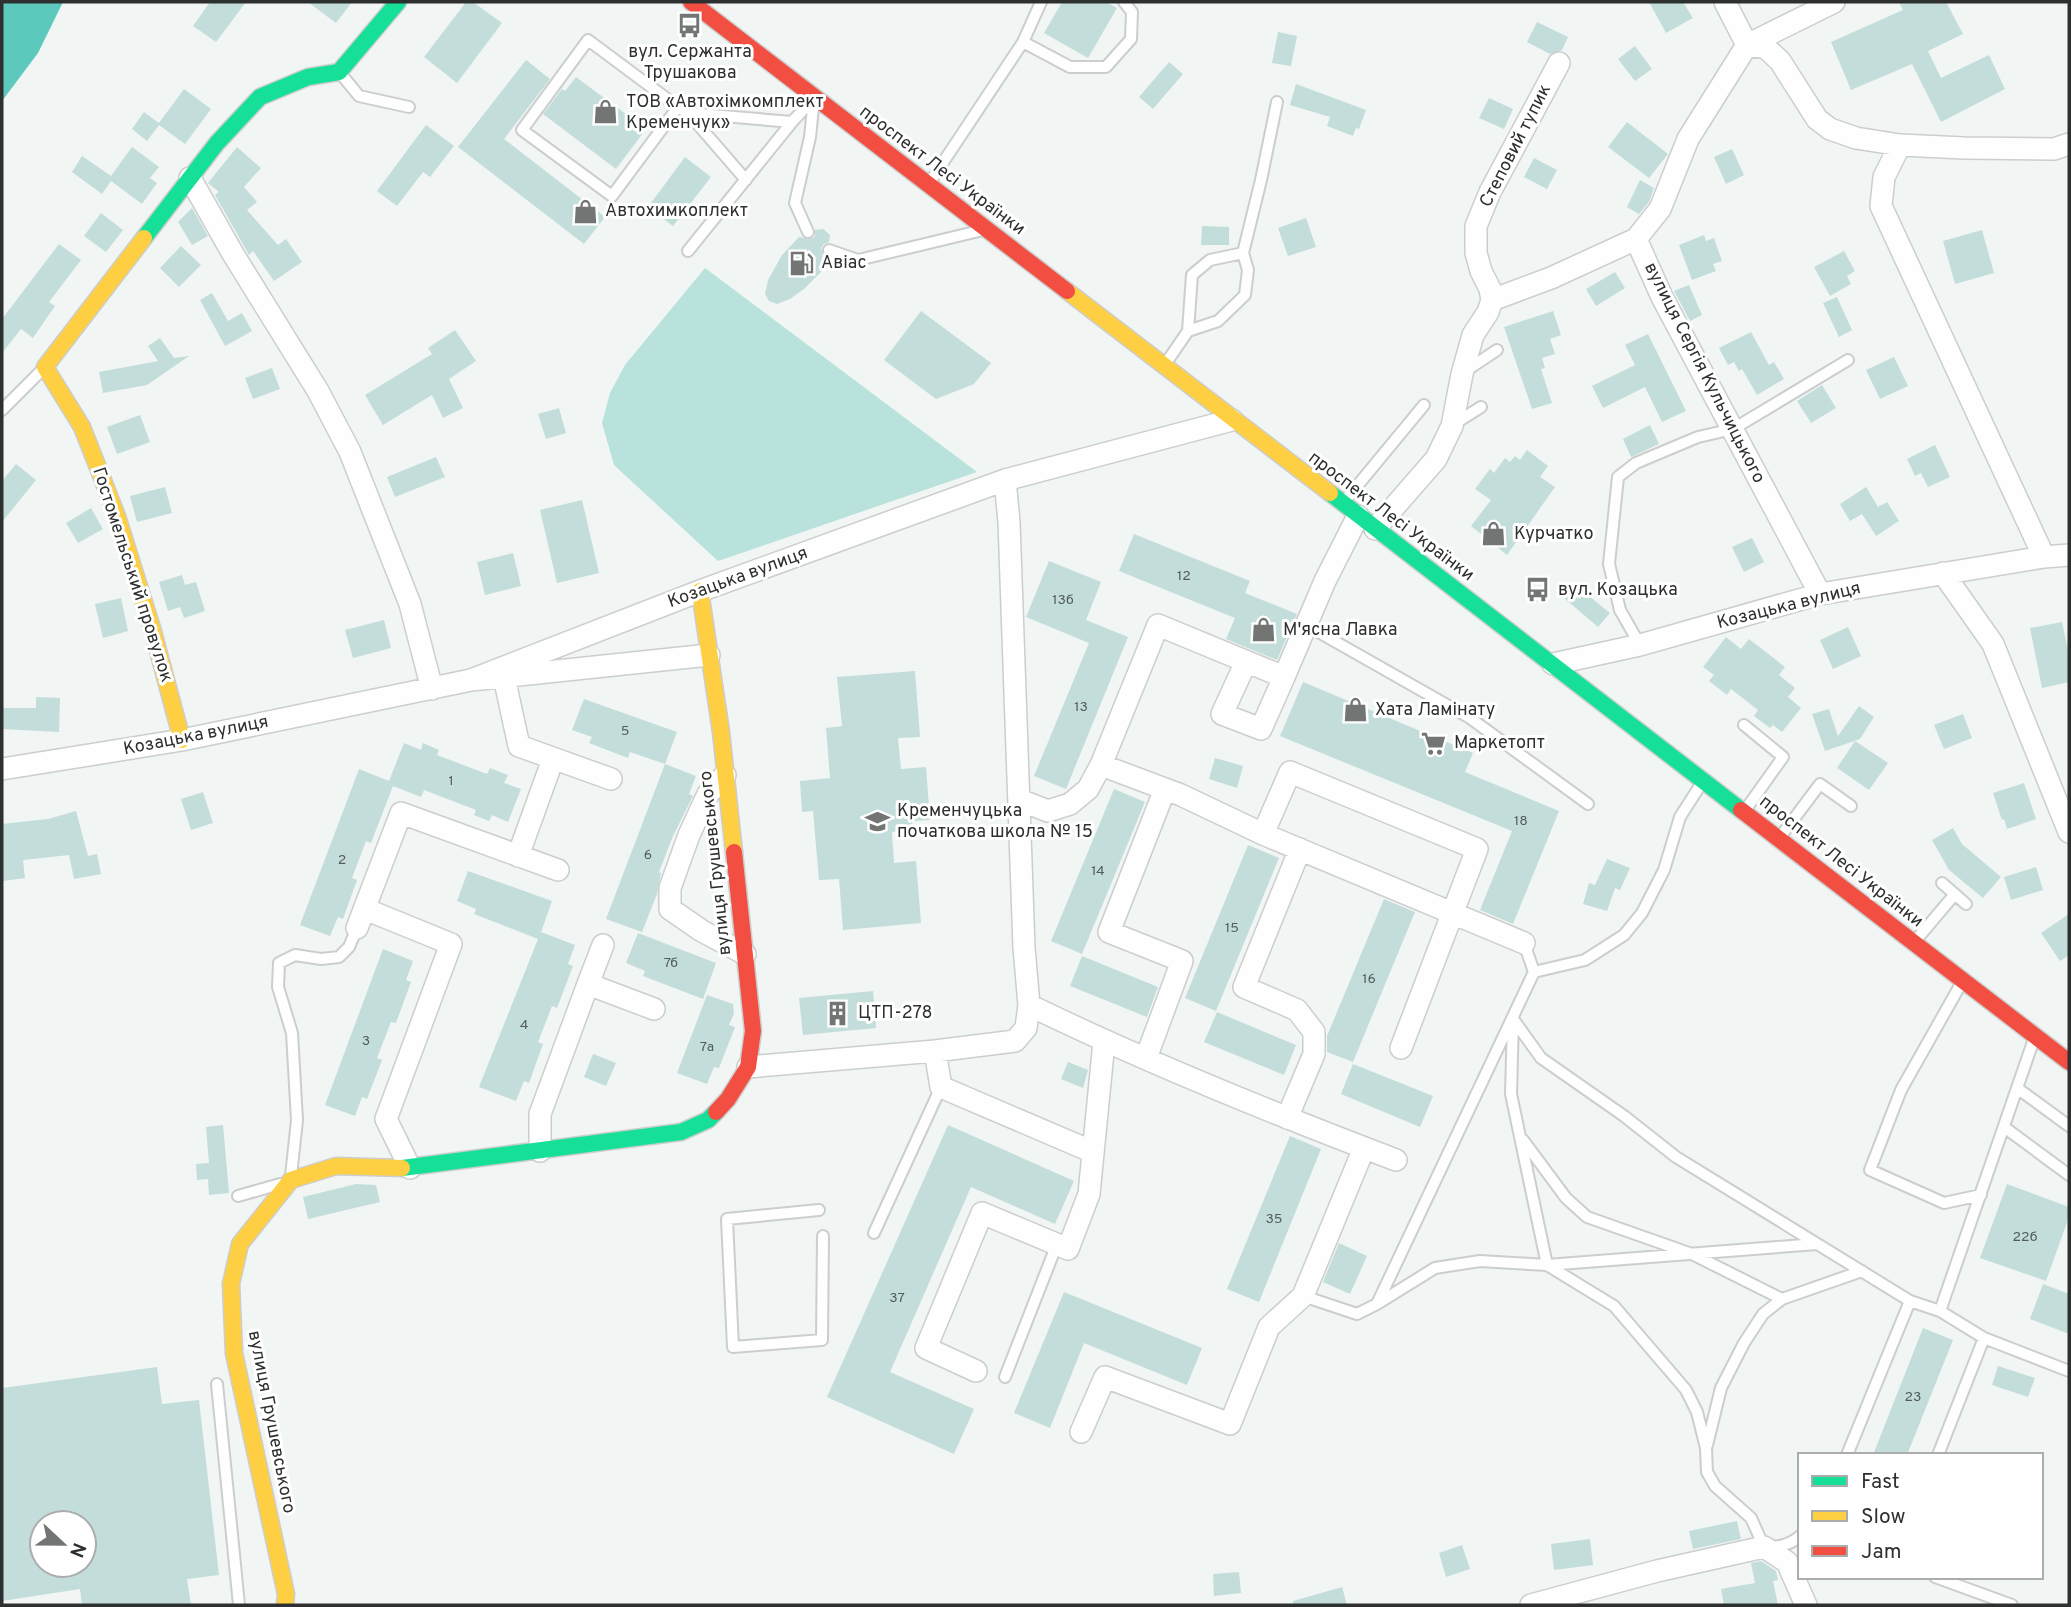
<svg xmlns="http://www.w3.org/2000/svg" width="2071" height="1607" viewBox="0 0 2071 1607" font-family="Overpass,sans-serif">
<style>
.green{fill:#b8e2db}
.water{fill:#5dc9bd}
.building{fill:#c3deda;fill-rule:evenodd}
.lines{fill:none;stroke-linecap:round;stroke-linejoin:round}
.lane-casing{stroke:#cccece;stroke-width:14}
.street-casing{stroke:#cccece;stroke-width:24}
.fast-casing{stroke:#cccece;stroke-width:19}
.slow-casing{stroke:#cccece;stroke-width:19}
.jam-casing{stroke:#cccece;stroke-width:19}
.lane{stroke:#fdfefd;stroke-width:10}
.street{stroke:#fdfefd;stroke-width:21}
.fast{stroke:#16e098;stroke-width:16}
.slow{stroke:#ffcf43;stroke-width:16}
.jam{stroke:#f24e42;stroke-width:16}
.labels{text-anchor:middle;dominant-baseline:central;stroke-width:6;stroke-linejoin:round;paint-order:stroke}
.number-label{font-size:14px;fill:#535c5a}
.poi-label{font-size:18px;fill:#2e302f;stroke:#fff;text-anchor:start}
.street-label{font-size:18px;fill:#2e302f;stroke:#fff}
</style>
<rect width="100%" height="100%" fill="#f1f5f4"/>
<path class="green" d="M705,268L977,472L718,561L614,465L602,423L610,393L625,365Z"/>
<path class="water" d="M2,2H63L38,53L2,101Z"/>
<path class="building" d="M210,2H246L216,42L193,26Z
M308,2H352L336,23Z
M466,2H473L502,23L457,83L424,57Z
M1062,2H1106L1117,8L1088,58L1044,33Z
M1649,2H1683L1693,18L1666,33Z
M1899,2H1946L1963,34L1928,51L1941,78L1989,55L2005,89L1941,122L1912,64L1851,90L1831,42L1903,10Z
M1537,22L1568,37L1562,50L1550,54L1527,42Z
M1278,32L1297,36L1291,66L1272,63Z
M1635,46L1652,69L1635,81L1618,59Z
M526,60L550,79L504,139L605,217L584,244L458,147Z
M1169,62L1183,74L1153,109L1139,97Z
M576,77L646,129L616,169L543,114L562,89L565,91Z
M1296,84L1366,110L1359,129L1356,128L1353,136L1327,126L1330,117L1290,105Z
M184,89L211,109L185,144L159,125L147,141L132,129L144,112L159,123Z
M1489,98L1513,109L1504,129L1479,118Z
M1627,122L1668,154L1649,178L1608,147Z
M426,125L454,146L430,177L423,172L397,206L377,191Z
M132,147L159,167L150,178L157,183L142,204L111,181L102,194L72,172L82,156L111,176Z
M237,147L261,168L244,187L257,202L247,210L278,245L286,239L302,262L274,281L253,251L249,255L215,195L219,192L208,183Z
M1732,149L1744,175L1726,184L1714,157Z
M685,157L711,177L673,226L648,207Z
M1534,158L1557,170L1547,189L1524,177Z
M1640,180L1654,188L1649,202L1639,214L1627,207Z
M192,208L208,236L192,245L178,222Z
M101,213L123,230L106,252L84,236Z
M1306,218L1316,247L1288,256L1278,228Z
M1202,226L1229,227V245H1201Z
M823,229L830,235L829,242L824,244L821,248L823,255L827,258L821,272L804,289L790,299L777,304L769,301L765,294L768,280L782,255L799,237L811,239L815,236V230Z
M1982,230L1994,273L1955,284L1943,241Z
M1704,235L1706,241L1714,238L1722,261L1713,264L1716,271L1692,280L1679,245Z
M59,244L81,260L49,302L55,306L33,338L21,329L2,353V319Z
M181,246L201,265L179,287L160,268Z
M1844,251L1855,271L1847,276L1851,284L1830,296L1814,267Z
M1615,272L1625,288L1596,306L1586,289Z
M1689,285L1702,315L1690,321L1674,291Z
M212,293L228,321L242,313L252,331L225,346L200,300Z
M1837,297L1852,330L1839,337L1823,303Z
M921,311L991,363L974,384L936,399L884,360Z
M1553,311L1561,335L1550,339L1555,354L1542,358L1545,368L1541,369L1552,403L1532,409L1504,327Z
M455,330L476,361L449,379L463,408L443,418L432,395L383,425L365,395L432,354L428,348Z
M1751,332L1769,365L1774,362L1784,379L1757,395L1742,369L1739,371L1734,362L1728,365L1719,348Z
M1648,334L1686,411L1662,422L1645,387L1603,408L1592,386L1635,365L1625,345Z
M160,338L174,358L189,356L147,385L103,393L99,372L158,361L148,346Z
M1894,357L1908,386L1880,399L1866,370Z
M272,368L280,389L253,399L245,378Z
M1822,385L1836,408L1811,423L1797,401Z
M559,408L566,433L546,439L538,414Z
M140,415L150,442L117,454L107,427Z
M1650,425L1659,444L1631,457L1623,439Z
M1935,445L1950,477L1928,487L1921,473L1915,476L1907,459Z
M1527,450L1548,466L1540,477L1555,487L1507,555L1471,526L1491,500L1475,489L1490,469L1494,473L1505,458L1510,462L1515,456L1520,460Z
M436,457L445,477L395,497L387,477Z
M16,464L36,480L2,522V481Z
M165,487L172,513L137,522L130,496Z
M1866,487L1878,507L1887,502L1899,521L1876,536L1862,514L1850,521L1840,504Z
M582,500L599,573L557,583L540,510Z
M91,508L103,529L78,543L66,523Z
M1134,534L1250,581L1245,593L1297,614L1277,660L1226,639L1235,618L1119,571Z
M1752,538L1764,562L1744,572L1732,547Z
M513,553L521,586L485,595L477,562Z
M1049,561L1101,582L1086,620L1128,637L1066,789L1034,776L1089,643L1026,617Z
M182,575L185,585L196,582L205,611L184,618L180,607L168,611L159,582Z
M1574,584L1610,613L1598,627L1563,597Z
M121,598L128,631L103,638L95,604Z
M384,620L391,648L353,658L345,630Z
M2062,622L2069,655V682L2042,688L2030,628Z
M1848,627L1861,656L1833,669L1820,640Z
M1726,637L1741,649L1749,639L1785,667L1779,675L1795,688L1788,697L1801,708L1782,732L1773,725L1770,728L1754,716L1758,710L1731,689L1727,695L1709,681L1714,675L1703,667Z
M915,671L920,737L898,738L901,769L926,767L930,820L912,821L913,830L892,832L894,863L916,861L921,923L843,930L839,879L819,880L813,811L802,812L800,781L830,778L826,728L842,726L837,677Z
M1303,682L1473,753L1465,772L1559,811L1513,924L1480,910L1512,831L1280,736Z
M36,697L60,698L59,732L2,729V708H36Z
M584,699L677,732L665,764L630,752L628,758L589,743L592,737L572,730Z
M1859,706L1874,717L1860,739L1825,751L1812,714L1829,709L1838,736Z
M1963,714L1972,738L1944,749L1934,725Z
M1855,741L1888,763L1869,790L1837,768Z
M404,743L421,750L423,743L439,750L437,755L487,774L490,768L508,775L504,783L521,789L508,822L492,815L489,821L474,815L476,810L424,790L421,797L393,786L371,843L366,841L352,878L357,880L343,919L338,917L330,936L300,925L359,769L389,781Z
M1215,758L1243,766L1237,788L1209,779Z
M665,764L696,776L689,794L693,796L673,836L659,872L661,873L657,894L642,932L606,919Z
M2024,783L2036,819L2007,829L2004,819L2002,820L1993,793Z
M1114,789L1145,802L1082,954L1051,941Z
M203,792L213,823L191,830L181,799Z
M76,811L88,856L97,854L101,874L74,879L69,855L23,860L25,878L3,881L2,824L48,819Z
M1953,828L1962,844L2001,877L1983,898L1949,870L1932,840Z
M1248,845L1279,858L1216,1011L1185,998Z
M1607,859L1630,868L1620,890L1615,888L1607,911L1583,904L1589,883L1595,885Z
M2036,867L2043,890L2011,900L2004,877Z
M468,871L552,901L541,932L575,945L568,964L573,966L557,1008L552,1006L538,1042L543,1044L529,1083L524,1081L516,1101L479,1087L538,939L474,914L476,909L457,901Z
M1384,899L1415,912L1353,1062L1327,1052V1036Z
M2069,914V955L2060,961L2041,933Z
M638,933L716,963L703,999L643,976L645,971L626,963Z
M383,949L413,961L406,980L411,982L396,1023L391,1022L377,1058L382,1060L367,1099L362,1097L355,1116L325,1105Z
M1082,956L1158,987L1147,1017L1070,986Z
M873,991L876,1028L803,1035L799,998Z
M707,995L733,1004L734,1014L729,1025L735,1027L719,1068L714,1067L707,1084L677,1073Z
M1217,1012L1296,1045L1284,1075L1204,1042Z
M593,1054L616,1063L606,1086L584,1077Z
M1068,1062L1088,1070L1083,1088L1061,1079Z
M1353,1064L1433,1096L1420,1127L1341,1094Z
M223,1125L229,1193L209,1195L208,1179L197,1180L196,1164L209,1163L206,1127Z
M948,1125L1074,1181L1055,1224L971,1187L890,1372L974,1409L954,1454L827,1397Z
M1290,1136L1321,1149L1259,1302L1227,1289Z
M356,1184L376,1185L380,1202L308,1219L303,1197Z
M2007,1184L2069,1207V1217L2046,1281L1980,1258Z
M1339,1243L1367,1256L1350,1294L1323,1282Z
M2043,1284L2069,1294V1334L2030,1319Z
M1064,1292L1202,1348L1187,1385L1084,1343L1050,1428L1014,1413Z
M1923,1328L1953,1340L1907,1455H1873Z
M1998,1366L2035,1378L2028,1397L1992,1385Z
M157,1367L162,1404L199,1400L219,1575L187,1579L191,1605H82L80,1589L2,1601V1388ZM42,1523H84V1565H42Z
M1737,1521L1741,1539L1693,1549L1689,1531Z
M1590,1539L1593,1565L1554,1570L1551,1544Z
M1462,1545L1470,1569L1446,1577L1439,1553Z
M1761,1561L1776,1571L1778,1580L1773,1581L1778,1605H1724L1721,1589L1755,1583L1751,1563Z
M1239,1572L1241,1593L1214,1596L1213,1574Z
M1342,1587L1347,1605H1293V1601Z"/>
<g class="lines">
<defs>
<path id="lane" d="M1023,42L1070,67H1106L1131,39L1132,12L1124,2
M341,74L359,96L409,107
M678,107L588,40L522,130L612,196L678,107L688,113L746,180
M688,113L792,122
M930,182L1023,42L1041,2
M829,250L858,260L979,231
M688,251L792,122L814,98L810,137L795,203L808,232
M1188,331L1218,321L1245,295L1248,270L1243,253L1261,180L1277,102
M1166,363L1188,331L1192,275L1210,260L1243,253
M1464,372L1497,350
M2,410L43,369
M1454,424L1481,407
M1343,503L1424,405
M1306,625L1470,718L1588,804
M1640,645L1620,610L1609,564L1618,477L1636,463L1698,437L1733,429L1848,360
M1744,725L1783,757L1746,809
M1781,836L1820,784L1851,806
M1942,883L1966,904
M1916,940L1955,894
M1534,972L1585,960L1624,935L1642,913L1664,870L1680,817L1703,781
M1962,982L1901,1090L1870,1170L1944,1203L1981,1195
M1513,1019L1541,1058L1624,1116L1676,1157L1910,1301L1940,1311L1984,1338L2069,1371
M1513,1019L1511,1094L1547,1265L1614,1306L1686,1390L1697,1412L1706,1448L1707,1472L1715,1486L1751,1518L1764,1547C1777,1547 1789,1546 1800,1536
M2017,1088L2069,1126
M2004,1127L2069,1175
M1523,1140L1566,1198L1587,1217L1692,1254L1782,1299
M291,1176L297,1120L292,1033L278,987L279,963L295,955L321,959L339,957L349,947L357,928
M238,1196L280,1184
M819,1210L727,1219L733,1347L822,1340L823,1236
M874,1233L941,1087
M1303,1296L1357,1314L1377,1304L1534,972L1524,943
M1377,1304L1435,1268L1480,1261L1547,1265L1817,1244
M1940,1311L2034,1039
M1005,1377L1057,1244
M217,1384L239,1605
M1707,1445L1721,1388L1744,1343L1763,1314L1782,1299L1862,1271
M1847,1455L1910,1301
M1938,1455L1984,1338
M1935,1577L2012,1605"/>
<path id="street" d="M1725,2L1747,45
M1747,45L1688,139L1660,209L1636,239L1662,297L1820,594
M1747,45L1766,48L1780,61L1817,119L1830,129L1856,138L1900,145L1964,148L2054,149L2069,144
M1747,45L1834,2
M1900,145L1884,177L1881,206L2044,557
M190,178L233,254L318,391L350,452L410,604L432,689
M1492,300L1551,278L1636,239
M1375,529L1436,459L1452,426L1462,374L1473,335L1488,312L1492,300L1490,289L1481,271L1476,253V226L1490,192L1559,63
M1943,573L1993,644L2069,832
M1246,662L1222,714L1261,729L1284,677
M1553,664L1640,645L1820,594L2044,557L2069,555
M504,677L519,746L611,779
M471,680L700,591L1005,480L1232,420
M1101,765L1181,795L1263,834L1524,943
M2,769L182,740L471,680L709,655
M725,775L708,794L689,835L670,888V909L702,931L745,954
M1020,800L1048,811L1070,804L1088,789L1101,765L1158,625L1284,677L1325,581L1358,516
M1263,834L1290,772L1477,849L1401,1048
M518,856L553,759
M365,909L451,944L386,1119L410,1168
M357,928L401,813L558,870
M588,984L603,945
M1029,1005C1148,1063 1272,1113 1396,1160
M935,1051L941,1087L1093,1152
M1146,1058L1182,961L1109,932L1165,789
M748,1067L935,1051L1015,1041L1026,1028L1029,1005L1024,948L1009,522L1005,480
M1287,1118L1314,1054V1032L1297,1010L1244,987L1300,849
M540,1151V1114L588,984L654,1009
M976,1371L926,1348L982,1213L1068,1249L1089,1194L1104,1042
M1081,1432L1105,1377L1230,1424L1269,1327L1303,1296L1364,1148
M1531,1605L1657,1571L1764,1547L1787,1562L1806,1605"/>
<path id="fast" d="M144,238L217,143L260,97L308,77L339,72L398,2
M1330,493L1741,810
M402,1168L681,1132L708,1120L716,1112"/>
<path id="slow" d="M144,238L45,367L82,427L117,516L152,628L182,740
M1067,291L1330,493
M700,591L721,732L734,852
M285,1605L286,1594L234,1353L231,1284L240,1244L291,1180L336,1166L402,1168"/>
<path id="jam" d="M691,2L1067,291
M1741,810L2069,1062
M716,1112L728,1099L748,1067L753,1031L734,852"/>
</defs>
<use href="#lane" class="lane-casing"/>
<use href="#street" class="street-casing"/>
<use href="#fast" class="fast-casing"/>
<use href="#slow" class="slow-casing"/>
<use href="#jam" class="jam-casing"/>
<use href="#lane" class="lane"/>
<use href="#street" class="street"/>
<use href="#fast" class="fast"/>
<use href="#slow" class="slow"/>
<use href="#jam" class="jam"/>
</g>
<defs>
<symbol id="bus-bare" viewBox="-9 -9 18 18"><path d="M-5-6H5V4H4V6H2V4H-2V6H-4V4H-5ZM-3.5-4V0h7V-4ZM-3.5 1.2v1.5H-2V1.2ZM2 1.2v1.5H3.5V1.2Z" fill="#727574" stroke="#fff" stroke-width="2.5" paint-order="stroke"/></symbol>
<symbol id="shop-bare" viewBox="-9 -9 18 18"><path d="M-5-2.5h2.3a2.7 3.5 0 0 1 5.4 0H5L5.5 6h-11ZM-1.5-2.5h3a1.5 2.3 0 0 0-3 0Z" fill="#727574" stroke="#fff" stroke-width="2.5" paint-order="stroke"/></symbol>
<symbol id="fuel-bare" viewBox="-9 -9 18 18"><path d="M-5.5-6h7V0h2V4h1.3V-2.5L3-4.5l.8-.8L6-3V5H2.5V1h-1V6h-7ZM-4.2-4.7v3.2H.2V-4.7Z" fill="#727574" stroke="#fff" stroke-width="2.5" paint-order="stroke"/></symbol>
<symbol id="supermarket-bare" viewBox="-9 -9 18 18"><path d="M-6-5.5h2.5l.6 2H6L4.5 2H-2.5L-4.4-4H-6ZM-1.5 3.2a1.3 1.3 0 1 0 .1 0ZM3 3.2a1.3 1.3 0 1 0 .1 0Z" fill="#727574" stroke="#fff" stroke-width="2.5" paint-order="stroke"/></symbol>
<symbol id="school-bare" viewBox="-9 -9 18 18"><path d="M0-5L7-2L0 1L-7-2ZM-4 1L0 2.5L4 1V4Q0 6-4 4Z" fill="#727574" stroke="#fff" stroke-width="2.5" paint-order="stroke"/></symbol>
<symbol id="building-bare" viewBox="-9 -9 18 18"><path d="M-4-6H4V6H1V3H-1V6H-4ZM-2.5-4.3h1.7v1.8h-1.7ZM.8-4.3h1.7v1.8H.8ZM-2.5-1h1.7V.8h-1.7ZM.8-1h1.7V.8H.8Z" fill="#727574" stroke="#fff" stroke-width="2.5" paint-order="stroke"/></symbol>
</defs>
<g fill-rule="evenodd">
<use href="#bus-bare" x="672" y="8" width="35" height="35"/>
<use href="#shop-bare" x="588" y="94" width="35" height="35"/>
<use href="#shop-bare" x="568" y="194" width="35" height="35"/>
<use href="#fuel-bare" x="784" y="246" width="35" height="35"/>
<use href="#shop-bare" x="1476" y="516" width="35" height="35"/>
<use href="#bus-bare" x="1520" y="572" width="35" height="35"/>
<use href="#shop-bare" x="1246" y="612" width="35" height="35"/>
<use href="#shop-bare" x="1338" y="692" width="35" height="35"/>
<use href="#supermarket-bare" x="1416" y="726" width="35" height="35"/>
<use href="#school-bare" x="860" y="804" width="35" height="35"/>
<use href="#building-bare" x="820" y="996" width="35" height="35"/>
</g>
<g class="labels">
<g class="number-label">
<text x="1184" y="576">12</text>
<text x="1063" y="600">13б</text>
<text x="1081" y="707">13</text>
<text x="625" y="731">5</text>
<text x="451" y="781">1</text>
<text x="1521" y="821">18</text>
<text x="648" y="855">6</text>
<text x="342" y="860">2</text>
<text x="1098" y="871">14</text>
<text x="1232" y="928">15</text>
<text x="671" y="963">7б</text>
<text x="1369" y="979">16</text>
<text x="524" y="1025">4</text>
<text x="366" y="1041">3</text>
<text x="707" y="1047">7а</text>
<text x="1274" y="1219">35</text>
<text x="2025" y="1237">22б</text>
<text x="897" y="1298">37</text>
<text x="1913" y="1397">23</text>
</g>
<g class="poi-label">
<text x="690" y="52" text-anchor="middle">вул. Сержанта<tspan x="690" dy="21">Трушакова</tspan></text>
<text x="626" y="102">ТОВ «Автохімкомплект<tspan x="626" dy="21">Кременчук»</tspan></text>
<text x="605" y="211">Автохимкоплект</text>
<text x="821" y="263">Авіас</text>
<text x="1514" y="534">Курчатко</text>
<text x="1558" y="590">вул. Козацька</text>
<text x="1283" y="630">М'ясна Лавка</text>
<text x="1375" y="710">Хата Ламінату</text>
<text x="1454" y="743">Маркетопт</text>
<text x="897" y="811">Кременчуцька<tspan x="897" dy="21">початкова школа № 15</tspan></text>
<text x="858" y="1013">ЦТП-278</text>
</g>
<g class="street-label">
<text transform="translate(1516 146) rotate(-63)">Степовий тупик</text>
<text transform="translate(942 171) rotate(37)">проспект Лесі Українки</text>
<text transform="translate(1704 373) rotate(63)">вулиця Сергія Кульчицького</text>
<text transform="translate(1391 517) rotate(37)">проспект Лесі Українки</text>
<text transform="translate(132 575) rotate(72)">Гостомельський провулок</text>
<text transform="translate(738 578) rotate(-20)">Козацька вулиця</text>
<text transform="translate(1789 606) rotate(-14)">Козацька вулиця</text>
<text transform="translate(196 736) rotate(-11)">Козацька вулиця</text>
<text transform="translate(1841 862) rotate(38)">проспект Лесі Українки</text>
<text transform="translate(716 863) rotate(-96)">вулиця Грушевського</text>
<text transform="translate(271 1422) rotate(79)">вулиця Грушевського</text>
</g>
</g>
<rect width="2071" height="1607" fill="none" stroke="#2e302f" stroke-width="7"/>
<rect x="1798" y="1453" width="245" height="126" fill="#ffffff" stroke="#abacac" stroke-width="2"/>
<rect x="1812" y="1476" width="35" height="10" fill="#16e098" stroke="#abacac" stroke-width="2"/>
<text x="1861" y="1488" font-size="21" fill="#2e302f">Fast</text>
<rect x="1812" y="1511" width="35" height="10" fill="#ffcf43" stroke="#abacac" stroke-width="2"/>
<text x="1861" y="1523" font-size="21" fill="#2e302f">Slow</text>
<rect x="1812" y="1546" width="35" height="10" fill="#f24e42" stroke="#abacac" stroke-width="2"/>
<text x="1861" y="1558" font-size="21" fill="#2e302f">Jam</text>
<g transform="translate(63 1544) rotate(112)"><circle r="33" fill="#ffffff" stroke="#abacac" stroke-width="2"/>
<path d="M0-5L12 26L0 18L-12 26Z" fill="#727574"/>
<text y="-10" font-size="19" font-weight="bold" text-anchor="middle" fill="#2e302f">N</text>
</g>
</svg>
